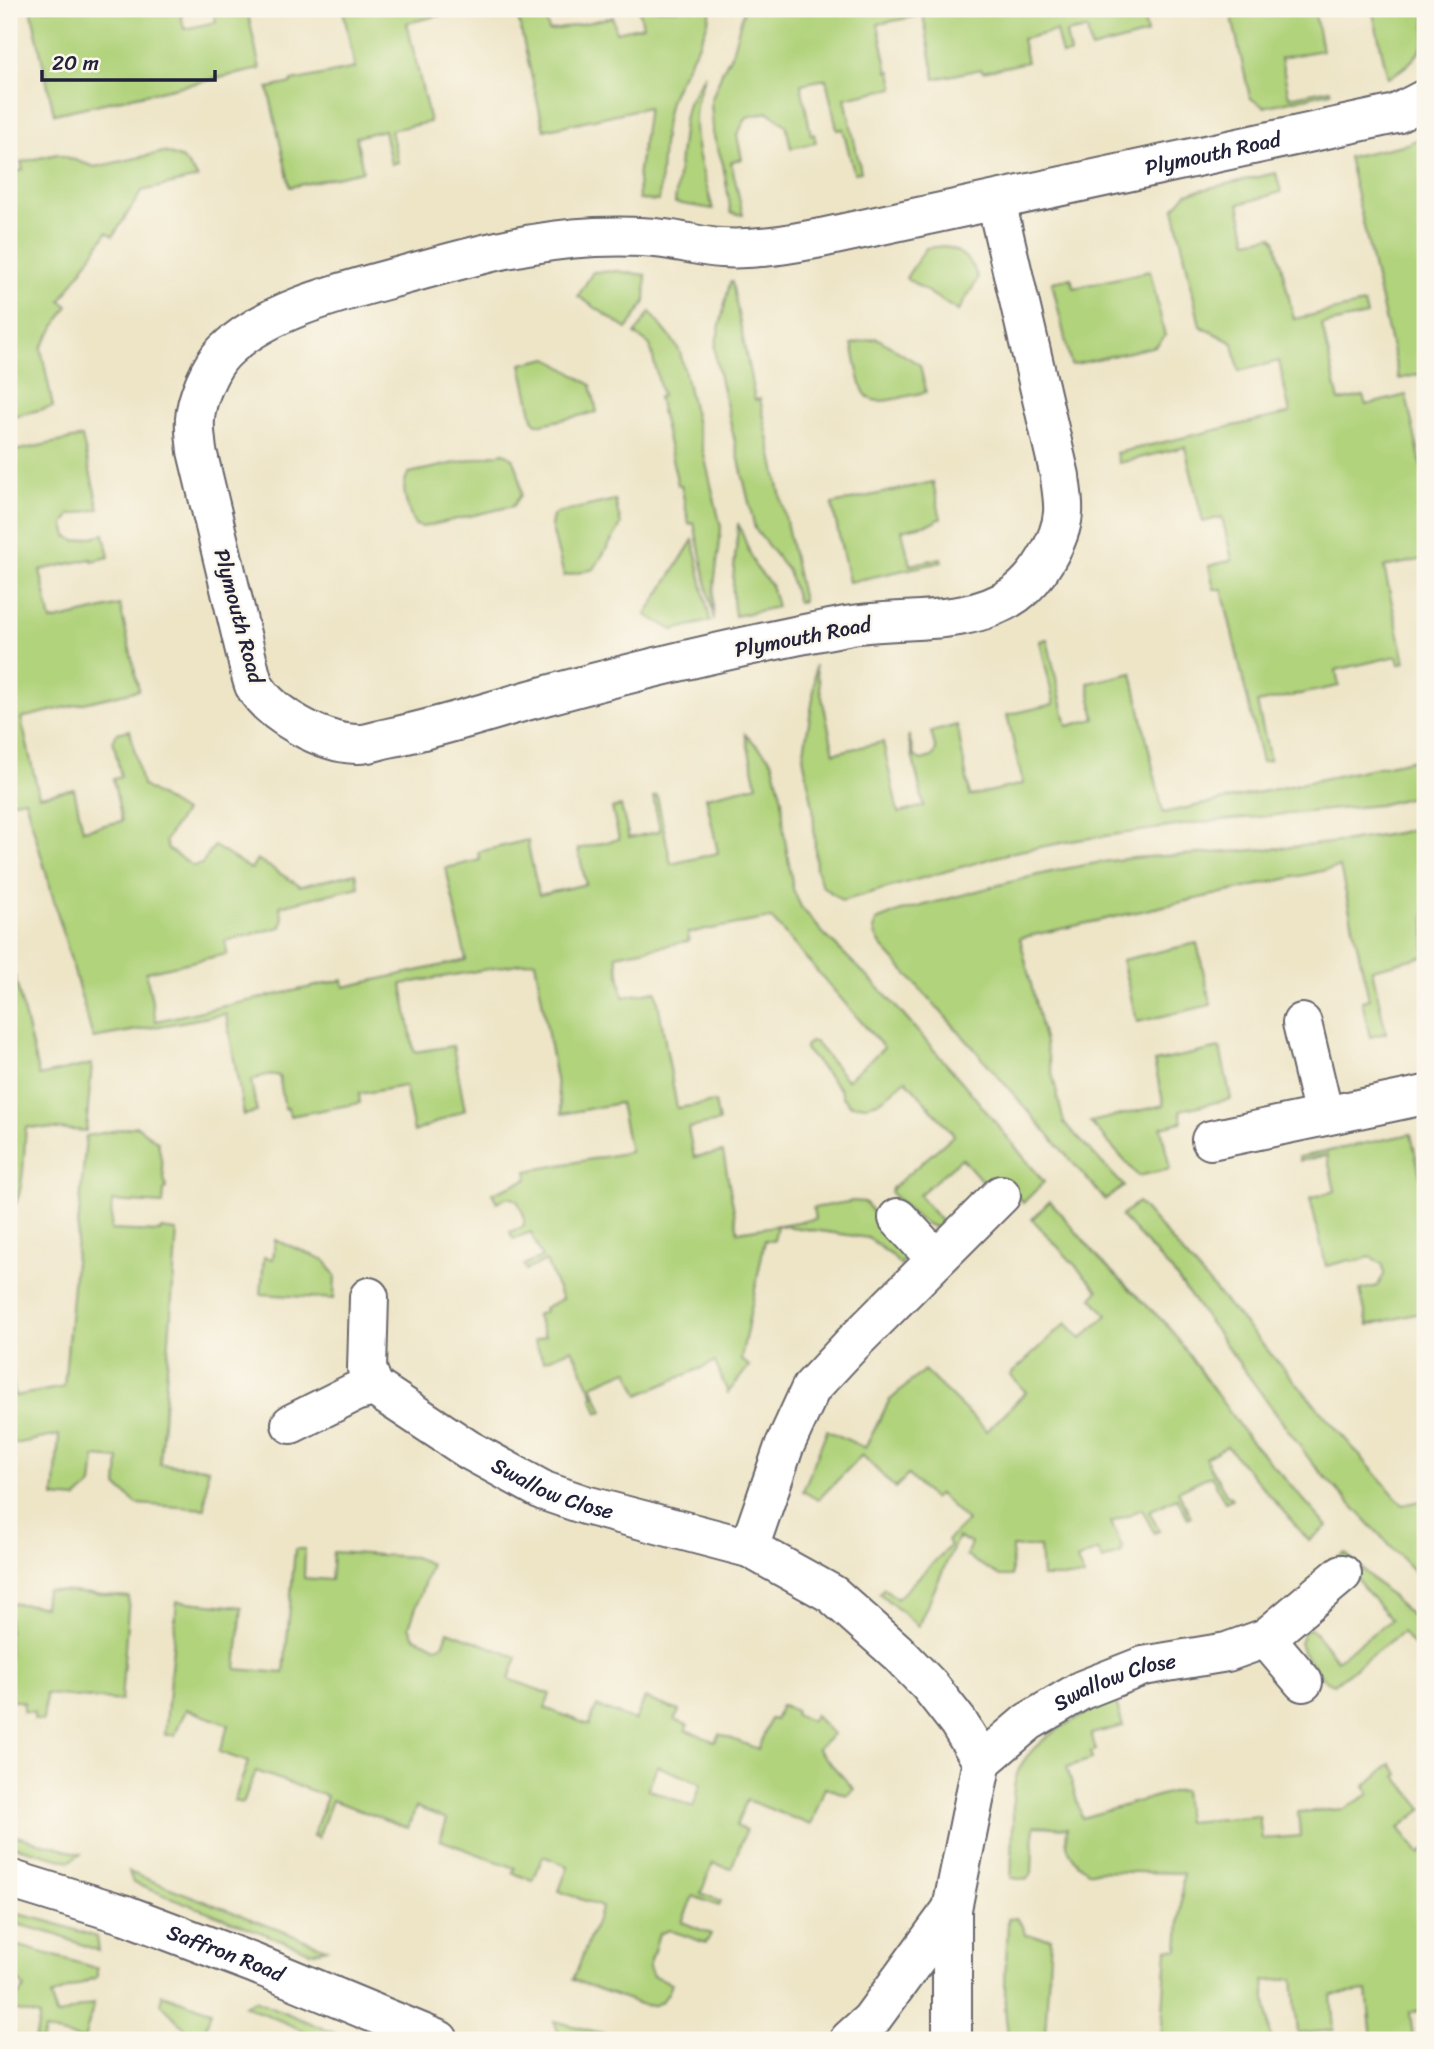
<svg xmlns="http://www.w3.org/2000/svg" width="1434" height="2049" viewBox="0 0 1434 2049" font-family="Sriracha,sans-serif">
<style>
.green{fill:#b1d37c;stroke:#6a7a5c;stroke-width:2;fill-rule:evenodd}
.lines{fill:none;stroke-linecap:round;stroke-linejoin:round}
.street-casing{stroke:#69666c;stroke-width:42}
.street{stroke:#fff;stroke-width:38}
.labels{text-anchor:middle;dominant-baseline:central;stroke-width:5;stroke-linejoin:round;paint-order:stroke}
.street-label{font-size:21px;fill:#22223b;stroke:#fbf7ec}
</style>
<rect width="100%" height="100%" fill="#fbf7ec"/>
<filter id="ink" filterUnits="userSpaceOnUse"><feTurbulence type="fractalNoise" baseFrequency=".0143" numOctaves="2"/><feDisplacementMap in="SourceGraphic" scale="14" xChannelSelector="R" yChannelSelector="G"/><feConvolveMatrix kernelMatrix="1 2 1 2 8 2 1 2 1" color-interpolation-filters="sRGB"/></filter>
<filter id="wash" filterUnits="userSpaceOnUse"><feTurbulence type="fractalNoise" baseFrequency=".00686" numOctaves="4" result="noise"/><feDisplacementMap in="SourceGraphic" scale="28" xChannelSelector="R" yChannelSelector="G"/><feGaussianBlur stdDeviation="1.57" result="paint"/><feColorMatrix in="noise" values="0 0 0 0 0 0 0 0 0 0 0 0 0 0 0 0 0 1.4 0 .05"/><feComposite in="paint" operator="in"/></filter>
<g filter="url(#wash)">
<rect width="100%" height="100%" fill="#eee5c7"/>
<path class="green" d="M31,9H180L184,29L216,22L213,9H247L260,69L54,114Z
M343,9H468L407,23L430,122L391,130L398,162L391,164L384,130L356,137L363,171L290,187L268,88L292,83V81L355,68Z
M516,9H544L549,31L613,17L616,32L643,26L639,9H711C705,42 686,63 673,93C662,119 662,171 659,201L639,200L638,177L648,107L544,130Z
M744,9H1142L1147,34L1091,49L1087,29L1066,33L1070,54L1062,55L1056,31L1022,39L1027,62L983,72L981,69L935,79L923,15L878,24L888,72L891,71L894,88L845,98L861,172L854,173L843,129L837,130L826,79L801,84L811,135L814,134L816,143L791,148L786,125L768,112L747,117L737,135L742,159L731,162L743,215L731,213L723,164L713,134L711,101L723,70L732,53Z
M1230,9H1314L1322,50L1281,58L1289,97L1330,89L1331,92L1264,107L1250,98Z
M1372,9H1425C1425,18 1427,28 1425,37C1422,56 1404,69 1388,78Z
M705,74C702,85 697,96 696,106C691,141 704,176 713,209L675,203L684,120L688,103Z
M1425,136V373L1399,379L1348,157L1407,144Z
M164,152L183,159L198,178L142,191L113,236L107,232L61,301L68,306L41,348L53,407L9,417V173L23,170L21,162L57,154L95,167Z
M1276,173L1281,192L1239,204L1247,241L1273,236V239H1275L1294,319L1364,304L1367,315L1322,325L1339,401L1363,396L1366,405L1406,395L1425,482V559L1384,567L1405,662L1399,664L1397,656L1336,670L1339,686L1257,703L1270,760L1262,762L1222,589H1214L1209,566L1232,560L1222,517L1203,522L1185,447L1119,463L1116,453L1290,413L1279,361L1239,371L1233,343L1200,326L1174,208L1187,193Z
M944,246C961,251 973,261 978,279L958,311L906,278L926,248Z
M617,271L646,275L645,302L627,329L578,296L593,272Z
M1150,271L1165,336L1156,346L1071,365L1052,282L1071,278L1074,288Z
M730,282H732L755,400L760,399L803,601L798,603L788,571L755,529L716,360L715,347Z
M650,312L672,339L680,352L721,527C720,558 710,588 714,620L694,523L689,524L681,485H678L658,397L662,396L650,345L635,334Z
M877,338L920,365L926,392C860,407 866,410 852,344Z
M548,358L591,385L597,412L542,424H536L533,419L521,364Z
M82,437L99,509L70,515L64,525L67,536L76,541L104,534L109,557L92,561L91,559L40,570L51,621L120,605L139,690L21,718L39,796L74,789L83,830L122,821L113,779L121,777L113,740L117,733L130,730L142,785L184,812L165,841L168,849L193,866L202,864L214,846L251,869L257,859L300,886L356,873L359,887L280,906L283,920L281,927L225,941L227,954L146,972L156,1021L343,980L344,987L466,960L446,868L480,860L478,852L528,840L529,845L528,846L539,895L586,884L578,849L619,839L612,808L621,806L629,838L660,831L653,797L657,796L671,864L718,853L706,797L757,785L745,734L769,757L773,764L782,799L784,833L793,889L801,907L823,933L882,991L963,1083L1044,1182L1023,1203L1002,1178L989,1189L962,1158L919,1195L946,1227C924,1232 906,1206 891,1193L892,1188L954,1135L906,1080C885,1098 880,1107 850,1105L843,1097L840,1089L805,1049V1046L810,1042H815L847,1080L884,1048L771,918L688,933L689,941L616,955L623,997L656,991L677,1108L715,1102L719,1122L688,1128L694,1157L723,1152L738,1232L815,1219L813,1208L853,1201L865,1202L901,1248L904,1257L901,1266L892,1256L868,1238L777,1225L774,1241L765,1240L741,1359L749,1366L728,1393L715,1362L639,1395L628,1370L592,1385L603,1411L598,1413L592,1397L594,1396L572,1349L544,1361L534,1341L545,1336L536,1315L545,1311L544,1308L562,1299L546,1261L526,1270L524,1265L542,1258L531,1232L513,1239L510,1232L523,1227C527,1217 521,1209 517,1200L508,1197L497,1202L492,1193L528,1179L527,1171L630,1152L620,1103L562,1114L535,961L402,984L414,1052L453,1046L465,1110L414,1132L405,1086L359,1094L360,1103L290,1116L288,1108L285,1109L279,1076C268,1073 261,1076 251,1081L257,1112L244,1115L226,1014L93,1038L25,799L9,802V452Z
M503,453C519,456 520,481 521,495L513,506L423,527L415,525L413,521C407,507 399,486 409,473Z
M933,482L941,519L936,520V522L902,530L910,565L941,558L942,562L849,582L832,504Z
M615,500L621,525L594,569L564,576L551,525L553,516L557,513Z
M738,523L755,566L771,585L777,607L735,616C729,585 737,554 738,523Z
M693,540L710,621L673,630L646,615Z
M1047,639L1067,726L1095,719L1088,683L1132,673L1163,813L1425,757V794L1379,805L1204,822L1077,840L1014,852L842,901L822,886L816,869L813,807L803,757L813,698L815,665L834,753L883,742L898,813L924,806L908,737L909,736L914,756L921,760L932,757L936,750L931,732L957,725L970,796L1023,784L1007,715L1054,704L1040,641Z
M1425,827V956L1372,969L1386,1033L1370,1037L1362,1001L1369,999L1340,867L1020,938L1064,1123L1124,1186L1105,1200L979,1054L885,950C878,940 871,933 876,921L901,911C975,893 1048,868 1124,859C1148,856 1173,856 1198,854C1272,849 1353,844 1425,827Z
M1197,943L1211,1005L1137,1022L1122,960Z
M9,972L15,976L39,1076L92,1064L86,1131L26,1127C23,1153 26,1195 9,1215Z
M1220,1048L1231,1099L1180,1110L1182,1122L1161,1127L1170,1169L1138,1176L1090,1122L1164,1105L1154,1062Z
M137,1126L158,1142L166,1188L164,1191L163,1204L112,1201L111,1230L160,1232L161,1229L177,1231L160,1464L208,1468L205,1509L137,1504L117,1486L119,1459L95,1457L92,1485L76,1499L54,1497L59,1435L9,1445V1353L15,1396L64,1387L86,1136Z
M1411,1134L1425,1198V1312L1368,1325L1360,1290L1377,1286L1384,1275L1383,1265L1371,1257L1352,1262L1350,1260L1326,1266L1310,1198L1335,1191L1327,1155L1300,1161L1299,1157Z
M1050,1201L1102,1262L1169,1327L1245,1434L1327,1526L1309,1541L1227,1446L1205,1458L1227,1495H1229L1232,1499L1225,1502L1211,1475L1178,1491L1191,1517L1188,1519L1177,1498L1149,1511L1159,1531L1154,1533L1142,1509L1111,1522L1123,1549L1120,1550L1122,1553L1103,1560L1098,1550L1077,1560L1084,1577H1042L1040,1547H1012V1576H1000L966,1556L971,1543L958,1537L918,1626L879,1593L884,1588L897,1599L950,1546L947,1541L967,1521L939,1494L933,1499L908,1475L895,1488L862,1455L818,1500L803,1491L827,1430L865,1448L889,1401L924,1370L987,1431L1026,1392L1010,1375L1066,1323L1081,1339L1107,1315L1092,1298L1098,1290L1032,1219Z
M1138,1202L1403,1505L1425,1500V1583L1313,1464L1171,1270L1121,1216Z
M275,1240L325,1260L335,1276L334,1299L261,1294L264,1257L273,1259Z
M295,1549H305L304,1578L331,1580L333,1552L414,1557L431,1564L409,1627L414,1637L437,1647L444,1643L448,1631L517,1657L509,1679L550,1694L545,1708L589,1725L597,1706L635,1721L645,1698L679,1711L675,1720L688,1725L686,1730L715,1742L719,1734L758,1749L770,1719L775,1720L781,1705L796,1711L795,1715L811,1721L814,1715L833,1735L817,1749L854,1789L847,1795L825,1787L811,1825L747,1800L736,1826L746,1830L731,1869L713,1863L701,1893L721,1901L719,1906L693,1896L682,1922L711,1934L706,1943L669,1930L659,1934L649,1967L653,1976L672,1983C668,1998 660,2008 643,2005L573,1980L602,1907L559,1891L568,1866L543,1856L533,1881L513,1873L515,1868L440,1840L447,1819L416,1807L408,1828L332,1800L318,1838L313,1836L327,1796L256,1771L243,1803L234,1801L248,1762L219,1752L229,1725L186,1709L175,1735H165L177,1601L242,1607L236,1669L284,1673ZM657,1766L701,1783L693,1807L648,1789Z
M1345,1553L1425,1628V1659L1402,1632L1334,1684L1324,1680L1303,1652L1300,1643L1304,1631L1311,1628L1337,1660L1391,1620L1338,1557Z
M46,1590L129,1597L121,1701L46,1694L43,1721L34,1719V1712L23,1711L24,1702L9,1700V1603L44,1606Z
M1115,1699L1123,1726L1091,1734L1096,1750L1090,1752L1092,1759L1067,1767L1082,1818L1174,1791L1183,1790L1186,1822L1259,1816L1262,1839L1300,1836L1298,1812L1344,1809L1369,1794L1365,1786L1391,1764L1399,1774L1396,1776L1423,1809L1399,1828L1420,1854L1425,1850V2010L1410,2012L1413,2039L1372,2040L1367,1991L1331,1995L1334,2030L1298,2034L1293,1979L1264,1981L1271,2040H1161L1167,1949L1178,1950L1183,1873L1088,1871C1071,1860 1064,1848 1067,1828L1034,1826L1032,1873L1026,1880L1011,1878C1012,1858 1013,1838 1013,1818C1013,1803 1012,1788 1017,1774C1031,1737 1082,1715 1115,1699Z
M9,1834L81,1854L70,1861L9,1845Z
M129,1872L326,1948L312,1952L133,1883Z
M18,1914L51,1922L97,1937L99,1951L54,1934L9,1922V1920Z
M1016,1918L1023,1926L1025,1935L1051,1938L1045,2034L1071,2036V2040H1009C1001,2001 1007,1958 1008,1919Z
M9,1943L97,1968V1977L51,1996L56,2016L94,2003L84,2040L44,2030L42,2040H35L40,2016L9,2009V1999L14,2000L25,1988L9,1970Z
M162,1994L211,2011L202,2040H196L161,2004Z
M255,2000L351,2040H325L244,2005Z
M554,2021L628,2040H580L559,2034Z"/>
</g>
<g filter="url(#ink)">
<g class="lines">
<defs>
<g id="street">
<path id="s1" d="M996,201L1060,476C1061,488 1064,501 1063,513C1061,540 1038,578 1016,594C968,628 901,616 846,626C739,646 631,672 526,701C480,714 434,729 388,738C378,740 366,745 356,744C323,743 270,715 254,685C251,677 249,668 247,659L197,451C196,440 194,429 195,419C196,399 210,366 224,352C268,308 350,290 408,274C469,257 531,240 595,237C618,236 641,236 664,239C683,241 702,247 721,248C756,250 788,244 821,238L1396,114L1425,99"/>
<path d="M1302,1023L1324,1116"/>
<path d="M1211,1140L1425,1095"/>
<path d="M898,1218L936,1259"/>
<path d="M369,1297L367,1369L374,1387"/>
<path id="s2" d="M291,1424L355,1392L374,1387L469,1450L544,1491L585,1505L749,1548L832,1594L897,1652L929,1685L958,1722L982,1761"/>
<path d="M749,1548L784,1447L811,1388L853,1343L1001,1195"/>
<path d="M1266,1638L1303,1682"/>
<path id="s3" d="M9,1879L126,1915L253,1963L439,2040"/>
<path d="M849,2040L871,2020L952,1909"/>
<path id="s4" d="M952,2040V1909L982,1761L1028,1722L1082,1690L1143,1666L1227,1652L1266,1638L1342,1574"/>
</g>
</defs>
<use href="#street" class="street-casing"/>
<use href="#street" class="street"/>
</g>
</g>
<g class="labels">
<g class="street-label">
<text stroke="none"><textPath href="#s1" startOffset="2585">Plymouth Road</textPath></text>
<text transform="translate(239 616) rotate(75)">Plymouth Road</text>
<text transform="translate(803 637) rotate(-11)">Plymouth Road</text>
<text stroke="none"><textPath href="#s2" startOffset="298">Swallow Close</textPath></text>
<text stroke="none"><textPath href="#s4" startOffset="439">Swallow Close</textPath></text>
<text stroke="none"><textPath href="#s3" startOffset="229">Saffron Road</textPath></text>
</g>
</g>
<rect width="1434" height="2049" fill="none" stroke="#fbf7ec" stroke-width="35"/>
<path d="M42 70v10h173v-10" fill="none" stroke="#22223b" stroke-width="3.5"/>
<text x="52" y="70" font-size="21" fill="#22223b" stroke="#fbf7ec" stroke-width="5" paint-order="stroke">20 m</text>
</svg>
